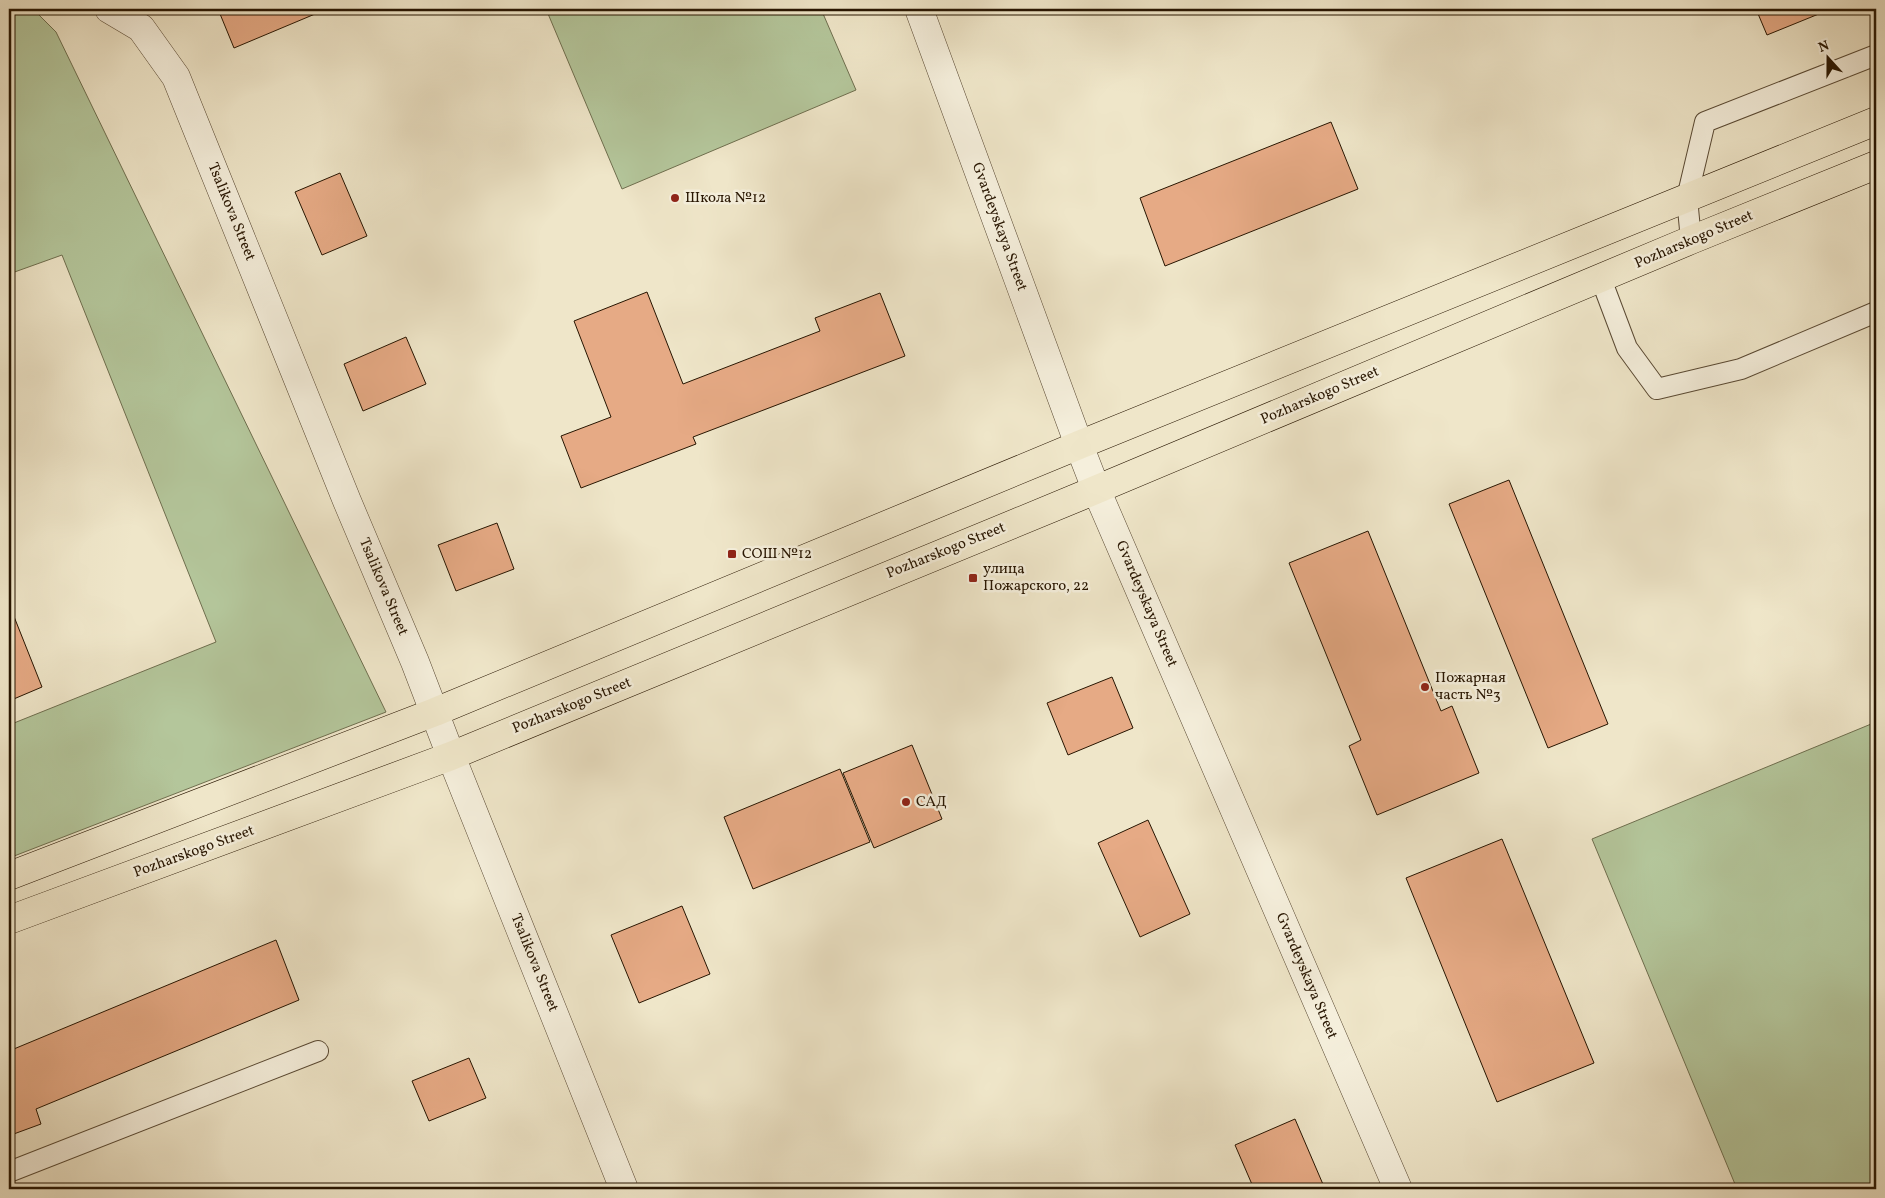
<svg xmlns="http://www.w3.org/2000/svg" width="1885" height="1198" viewBox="0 0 1885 1198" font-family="Vollkorn,serif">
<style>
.green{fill:#b4c69b;stroke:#6e6e4e}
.building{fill:#e6aa85;stroke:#271501}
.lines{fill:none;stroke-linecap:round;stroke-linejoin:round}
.service-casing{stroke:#594933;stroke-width:22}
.minor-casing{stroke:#594933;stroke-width:29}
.tertiary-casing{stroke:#594933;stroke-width:29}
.primary-casing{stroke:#271501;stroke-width:29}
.service{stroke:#f5efdc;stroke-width:20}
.minor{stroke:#f5efdc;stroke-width:28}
.tertiary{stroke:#f5efdc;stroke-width:28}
.primary{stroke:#efe6c9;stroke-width:28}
.poi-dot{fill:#8f2418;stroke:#f5efdc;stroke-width:2}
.labels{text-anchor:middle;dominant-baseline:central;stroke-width:5;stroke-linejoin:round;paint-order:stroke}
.poi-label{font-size:15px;fill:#271501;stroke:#f5efdc;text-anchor:start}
.street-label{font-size:15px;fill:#271501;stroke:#f5efdc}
</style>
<rect width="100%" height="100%" fill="#efe6c9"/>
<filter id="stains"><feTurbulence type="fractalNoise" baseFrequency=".004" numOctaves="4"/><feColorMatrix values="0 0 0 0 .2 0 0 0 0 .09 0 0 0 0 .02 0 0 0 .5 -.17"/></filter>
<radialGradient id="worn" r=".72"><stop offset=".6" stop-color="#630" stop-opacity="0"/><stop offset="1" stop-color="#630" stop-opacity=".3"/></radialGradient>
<path class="green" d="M9,9H33L56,32L386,712L9,858V725L216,642L62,255L9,274Z
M546,9H821L856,90L622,189Z
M1876,722V1189H1737L1592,839Z"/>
<path class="building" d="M218,9H313L315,14L234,48Z
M1756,9H1831L1767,35Z
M1331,122L1358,189L1165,266L1140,198Z
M340,173L367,236L322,255L295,192Z
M647,292L683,384L820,331L815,318L880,293L905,356L693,437L696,444L581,488L561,436L611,417L574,321Z
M406,337L426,384L363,411L344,364Z
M1509,480L1608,724L1548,748L1449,504Z
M497,523L514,569L456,591L438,545Z
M1368,531L1441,711L1452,706L1479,773L1377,815L1349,746L1361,740L1289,563Z
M11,609L42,687L9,701V610Z
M1112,677L1133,728L1068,755L1047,703Z
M912,745L942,819L874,848L843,773Z
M840,769L870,842L753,889L724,817Z
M1148,820L1190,914L1140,937L1098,843Z
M1502,839L1594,1063L1497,1102L1406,878Z
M682,906L710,974L639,1003L611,935Z
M276,940L299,1000L36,1109L41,1124L11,1135L9,1129V1051Z
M469,1058L486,1098L429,1121L412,1081Z
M1295,1119L1325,1189H1254L1235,1145Z"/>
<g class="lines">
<defs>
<path id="service" d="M1691,240L1687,198L1705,122L1876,55
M1601,279L1627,348L1657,389L1741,369L1876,312
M9,1172L318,1051"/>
<path id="minor" d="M109,9L141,28L176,77L347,501L415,662L451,756L624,1189
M919,9L1079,445"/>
<path id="tertiary" d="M1079,445L1096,489L1398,1189"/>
<path id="primary" d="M9,876L435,712L1079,445L1876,121
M9,920L451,756L1081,496L1691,240L1876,165"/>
</defs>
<use href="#service" class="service-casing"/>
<use href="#minor" class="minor-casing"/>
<use href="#tertiary" class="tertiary-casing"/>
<use href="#primary" class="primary-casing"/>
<use href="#service" class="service"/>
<use href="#minor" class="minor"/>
<use href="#tertiary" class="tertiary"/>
<use href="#primary" class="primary"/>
</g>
<g class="poi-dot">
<circle cx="675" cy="198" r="5"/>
<rect x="727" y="549" width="10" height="10" rx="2.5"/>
<rect x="968" y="573" width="10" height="10" rx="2.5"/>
<circle cx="1425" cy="687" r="5"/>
<circle cx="906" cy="802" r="5"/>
</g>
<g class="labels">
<g class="poi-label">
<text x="685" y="198">Школа №12</text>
<text x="742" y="554">СОШ №12</text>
<text x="983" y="569">улица<tspan x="983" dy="17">Пожарского, 22</tspan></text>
<text x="1435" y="678">Пожарная<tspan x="1435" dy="17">часть №3</tspan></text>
<text x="916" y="802">САД</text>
</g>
<g class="street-label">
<text transform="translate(231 212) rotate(68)">Tsalikova Street</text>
<text transform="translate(999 227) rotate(70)">Gvardeyskaya Street</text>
<text transform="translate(1694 240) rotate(-23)">Pozharskogo Street</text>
<text transform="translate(1320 396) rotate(-23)">Pozharskogo Street</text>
<text transform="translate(946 551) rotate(-22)">Pozharskogo Street</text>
<text transform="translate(383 587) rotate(67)">Tsalikova Street</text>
<text transform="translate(1146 604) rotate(67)">Gvardeyskaya Street</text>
<text transform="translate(572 706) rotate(-22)">Pozharskogo Street</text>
<text transform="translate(194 852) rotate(-20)">Pozharskogo Street</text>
<text transform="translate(534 963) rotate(68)">Tsalikova Street</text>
<text transform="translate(1306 976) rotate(67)">Gvardeyskaya Street</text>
</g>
</g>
<rect width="1885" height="1198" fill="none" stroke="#efe6c9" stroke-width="30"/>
<rect x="10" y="10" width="1865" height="1178" fill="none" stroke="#271501" stroke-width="2.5"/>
<rect x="15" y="15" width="1855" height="1168" fill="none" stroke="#271501"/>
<g transform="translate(1828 58) rotate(339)" stroke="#f5efdc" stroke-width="4" paint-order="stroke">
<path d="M0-4L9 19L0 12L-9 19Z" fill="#271501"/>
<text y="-8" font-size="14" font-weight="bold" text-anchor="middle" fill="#271501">N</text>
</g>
<rect width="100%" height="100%" filter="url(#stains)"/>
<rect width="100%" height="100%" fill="url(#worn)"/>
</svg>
